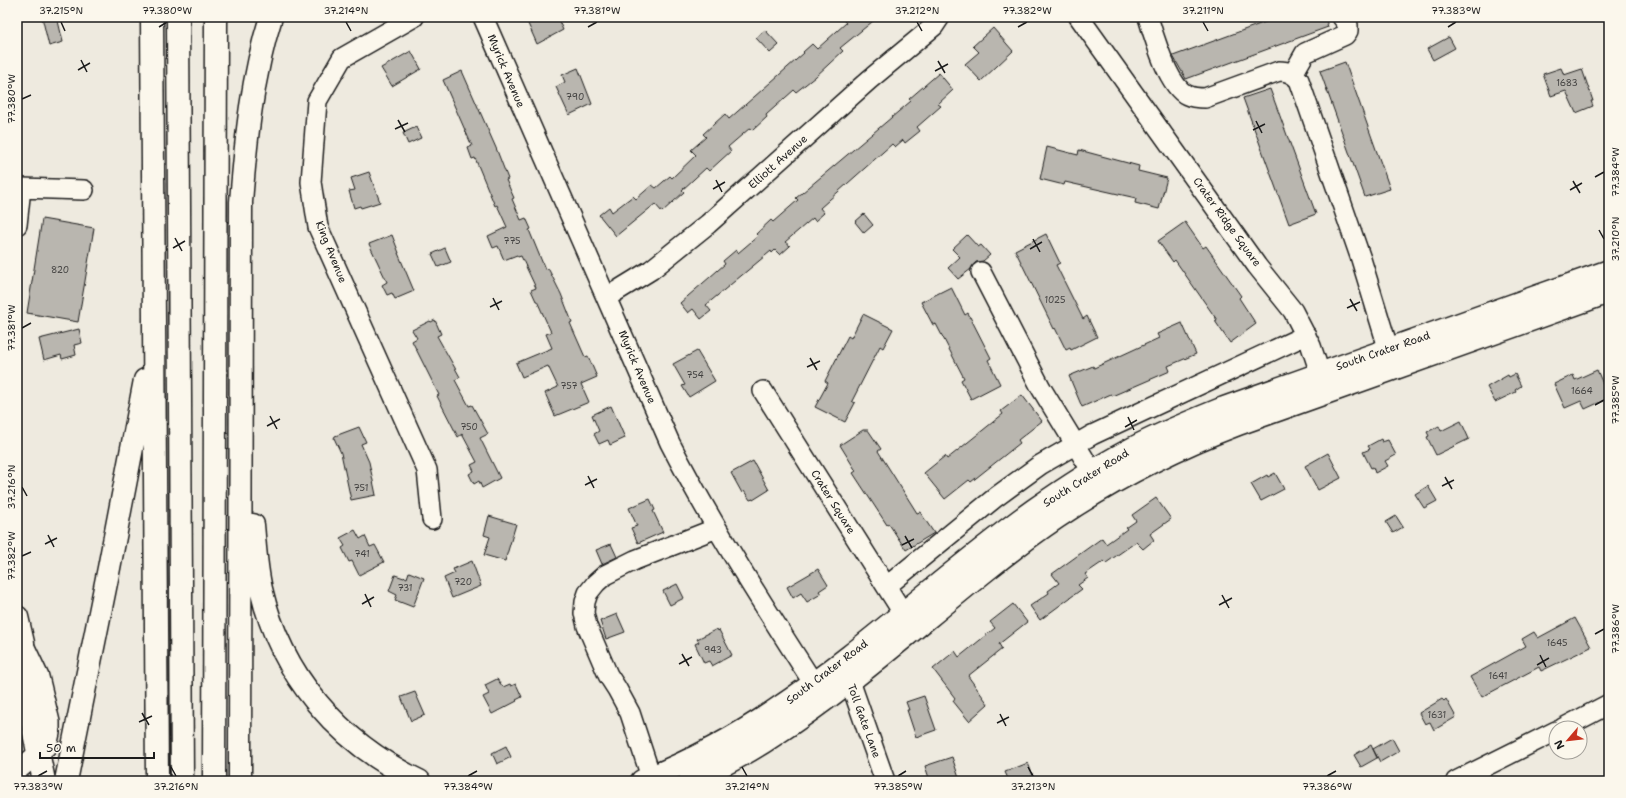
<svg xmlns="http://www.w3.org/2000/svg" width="1626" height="798" viewBox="0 0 1626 798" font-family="'Shantell Sans',sans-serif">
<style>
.building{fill:#b9b6af;stroke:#1c1c1c}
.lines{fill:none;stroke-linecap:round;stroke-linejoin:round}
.minor-casing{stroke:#1c1c1c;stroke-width:22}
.major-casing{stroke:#1c1c1c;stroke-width:25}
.highway-casing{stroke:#1c1c1c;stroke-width:25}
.minor{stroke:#fbf7ec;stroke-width:19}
.major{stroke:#fbf7ec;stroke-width:22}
.highway{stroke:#fbf7ec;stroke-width:22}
.ticks{fill:none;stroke:#1c1c1c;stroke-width:1.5}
.labels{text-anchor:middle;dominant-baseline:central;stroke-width:3;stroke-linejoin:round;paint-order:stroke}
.number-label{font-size:9px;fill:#434241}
.street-label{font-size:11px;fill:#1c1c1c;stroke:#fbf7ec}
.neatline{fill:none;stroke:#1c1c1c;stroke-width:1.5}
.ticks-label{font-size:10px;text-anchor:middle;fill:#1c1c1c}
</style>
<rect width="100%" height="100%" fill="#eeeadf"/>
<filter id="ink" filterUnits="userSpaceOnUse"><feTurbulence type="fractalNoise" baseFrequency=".025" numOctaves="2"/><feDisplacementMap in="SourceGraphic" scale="8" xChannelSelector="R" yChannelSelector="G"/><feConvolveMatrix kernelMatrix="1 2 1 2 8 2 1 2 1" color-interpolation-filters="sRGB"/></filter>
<g filter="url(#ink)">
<path class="building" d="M42,17H57L63,42L49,46Z
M525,17H557L563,30L537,44Z
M841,17H878L840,48L843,51L815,77L796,92L794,90L766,115L767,117L753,130L750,128L728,147L731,151L709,171L706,168L682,190L684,192L662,212L655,204L616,236L599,215L609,207L612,212L633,196L636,199L652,185L656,188L670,176L672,178L696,155L691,150L706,137L703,134L725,114L729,119L804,53L803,52L812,44L817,49L846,23Z
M1279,17H1325L1328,27L1186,79L1173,56Z
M993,28L1013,51L981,81L965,64L979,52L973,46Z
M765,30L779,45L770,53L756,38Z
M1449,37L1455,48L1433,60L1427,49Z
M411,51L421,69L392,86L381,68Z
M1345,62L1390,189L1365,197L1320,71Z
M578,68L592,104L569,115L556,87L565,82L562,75Z
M1561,68L1564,75L1582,69L1593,101H1591L1593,106L1576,113L1566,91L1551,96L1543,74Z
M462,71L496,148L508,179L506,180L514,198L512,199L521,220L526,218L531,229L529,230L545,269L548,268L561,294L572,322L570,323L585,357L588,356L597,377L581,384L589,402L555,416L545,393L558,387L548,366L522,377L516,363L552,348L546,334L551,332L537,301H536L531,290L536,288L521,256L518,257L517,255L504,260L498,246L493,248L488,236L507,227L497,205L495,206L475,158L472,159L468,148L472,146L443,80Z
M939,73L953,90L938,104L941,106L917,127L920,131L905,143L903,140L895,147L892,144L820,208L824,213L815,221L813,218L785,242L790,246L780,255L775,250L772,253L771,251L706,305L711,311L701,319L693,309L688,313L680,303L725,264L723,261L736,250L738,253L758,236L756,234L771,220L773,222L798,200L796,198L911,101L909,99Z
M1270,89L1316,214L1289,224L1243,98Z
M416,127L421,138L408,144L403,133Z
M1047,147L1078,155L1079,150L1139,166L1138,171L1167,178L1159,209L1135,203L1136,198L1065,182L1064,185L1040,179Z
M369,172L380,202L361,208L360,206L354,208L349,191L355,190L351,178Z
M864,214L873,225L864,233L855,222Z
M42,219L94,228L78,322L27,313Z
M1185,222L1203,248L1206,246L1241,296L1239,298L1256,324L1230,343L1215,321L1217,320L1175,260L1173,262L1158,241Z
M1046,234L1060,263L1056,265L1083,319L1087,316L1097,337L1071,350L1070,348L1066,350L1055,328L1054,329L1015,250Z
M392,235L399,253H398L414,291L395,299L392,293L387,295L382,285L387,282L369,244Z
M967,235L978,247L981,245L990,255L983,261L976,262L971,269L958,279L948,268L960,257L952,249Z
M445,248L451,262L438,267L432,254Z
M951,287L965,315L968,313L991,358L988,360L1000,384L971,399L961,380L964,378L936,324L933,325L921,302Z
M863,314L893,329L883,348L880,346L852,401L855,403L845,422L815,407L828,383L825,381L848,336L851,338Z
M435,320L441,334L437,336L460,377L455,380L469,406L472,405L488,434L480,438L500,478L482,488L479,481L474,484L469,474L474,471L471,465L477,462L462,434L458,437L437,396L439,395L412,341L417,338L412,330L430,321L431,322Z
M1182,323L1196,354L1168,366L1170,371L1112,396L1111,394L1082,407L1069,376L1093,366L1094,368L1159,338L1157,334Z
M79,329L82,343L74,345L76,355L62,359L61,355L44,360L39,339Z
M697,351L715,381L689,397L682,386L685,385L673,364Z
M1597,370L1609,398L1585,409L1581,401L1565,408L1554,384L1573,375L1575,380Z
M1515,374L1521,386L1515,390L1516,392L1495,402L1487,387L1508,375L1509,377Z
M1022,395L1042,421L1018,440L1020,443L971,482L969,480L945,499L924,473L945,456L947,459L1003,414L1001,411Z
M611,406L625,438L610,445L608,440L599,444L594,434L599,431L592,415Z
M1461,421L1469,439L1436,455L1427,437L1429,436L1427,432L1439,426L1441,431Z
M359,427L366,442L361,444L369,462L376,495L351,500L341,453L334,438L335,436Z
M863,430H868L881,449L878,451L917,513L920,512L934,533L906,550L889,524L887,525L853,473L856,471L840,445Z
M1381,439L1382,442L1388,440L1396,455L1385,461L1388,466L1375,473L1373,467L1371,468L1363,452L1370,449L1368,446Z
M1328,453L1341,478L1318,490L1305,466Z
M753,461L769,490L753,500V499L750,500L744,491L742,493L731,473Z
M1275,473L1284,489L1261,501L1251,484L1267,475L1268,477Z
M1428,486L1437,501L1424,508L1415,494Z
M1156,498L1171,519L1150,534L1154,540L1143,549L1136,542L1106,563L1104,561L1085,574L1088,578L1078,585L1082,589L1040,620L1030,606L1049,593L1048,591L1059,583L1052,574L1102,538L1106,544L1127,529L1126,528L1136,521L1132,515Z
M650,499L655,510L653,511L663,532L638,543L631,528L637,526L629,508Z
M489,516L516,524L505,561L484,555L490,537L484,535Z
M1396,516L1403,527L1393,533L1386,522Z
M355,530L360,539L365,536L370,547L375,545L384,562L359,575L352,561L349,562L342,548L345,546L340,538Z
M611,544L617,557L602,564L596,550Z
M472,561L481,586L452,598L444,578L455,573L453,569Z
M818,569L828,585L819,591L821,594L807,602L801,593L793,598L787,587Z
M409,572L424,578L413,607L395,600L397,595L389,591L395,575L404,578L405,577L407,578Z
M677,584L684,598L670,605L663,591Z
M1013,604L1027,622L999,644L1002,649L968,676L988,704L969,721L953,701L955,698L933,669L955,651L959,657L995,628L990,622Z
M617,614L625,632L606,639L600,621Z
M1575,618L1591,647L1541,671L1539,667L1482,697L1470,677L1526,646L1522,639L1534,632L1538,638Z
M717,629L718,631L719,630L732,655L712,666L709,661L704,663L695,644L699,642L697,639Z
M497,679L503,687L510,684L511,686L516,684L522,697L516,700L517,701L492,714L483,697L489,694L485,685Z
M415,692L425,715L411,721L401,697Z
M924,696L936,730L916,737L907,710H909L906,702Z
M1442,699L1444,701L1446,699L1456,717L1434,730L1430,722L1425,724L1419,713Z
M1392,738L1399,751L1380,762L1373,749Z
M1371,745L1377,758L1361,767L1354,755Z
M506,746L511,757L497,764L492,753Z
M952,757L960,781H930L925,766Z
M1028,763L1035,781H1009L1005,772Z"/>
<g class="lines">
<defs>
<path id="minor" d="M414,17L342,58L317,101L311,182L318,227L427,470L432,519
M483,17L670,443C714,529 769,614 821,695
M1079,17L1257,266L1293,311L1311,346L1320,373
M1148,17C1154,37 1168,86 1187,95C1193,98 1199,98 1205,98L1279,71C1288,71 1293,74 1299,80L1361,259L1393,364
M1293,74L1305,53L1345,35L1348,31V25L1342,17
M17,225L21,188L84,190
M981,272L1041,388L1099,483
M607,297L651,270L708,224L869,80L934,26L940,17
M763,391L903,613
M887,586L996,497L1040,465L1092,435L1306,335
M845,667L885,781
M1563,728L1609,704
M17,771L47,746L50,733V722L39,677L23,643
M651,777L630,713L617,689L608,675L587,626L584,613L585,602L588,593L596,583L605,575L635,560L717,528
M1456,781L1556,731"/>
<path id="major" d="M17,617L23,643L22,675L44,781
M642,781C689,762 735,738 777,709C867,649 946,573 1034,510C1064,489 1096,468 1128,451C1159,434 1192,421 1224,408L1609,271
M690,781C719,767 748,753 774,735C874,671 958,585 1056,518C1115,478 1172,449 1238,424L1609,292"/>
<path id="highway" d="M152,17L157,781
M178,17L182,781
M253,525C255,546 256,568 261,589C281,676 339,743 419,781
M66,781L109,568L145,380
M214,781L216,17
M240,781L241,202C246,139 252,77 271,17"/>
</defs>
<use href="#minor" class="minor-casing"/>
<use href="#major" class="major-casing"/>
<use href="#highway" class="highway-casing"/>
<use href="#minor" class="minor"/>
<use href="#major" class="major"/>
<use href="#highway" class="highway"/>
</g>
</g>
<path class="ticks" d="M61,22L65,31M346,22L351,31M917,22L922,31M1203,22L1208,31M159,27L167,22M588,27L597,22M1018,27L1027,22M1448,27L1456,22M81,60L87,72M938,61L945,73M78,70L90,63M935,71L948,64M22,99L31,95M398,120L405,132M1256,121L1262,133M395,129L408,123M1253,130L1265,124M1595,177L1604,172M716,180L722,192M1573,181L1580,193M713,189L725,182M1570,190L1582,183M1599,230L1604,239M175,238L182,251M1033,239L1040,252M173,248L185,241M1030,249L1042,242M493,298L499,310M1350,299L1357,311M490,307L502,301M1347,308L1360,302M22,328L31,323M810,358L817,370M807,367L820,361M1595,405L1604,400M270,416L277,429M1128,417L1134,430M267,426L280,419M1125,427L1137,420M588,476L594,488M1445,477L1452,489M585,485L597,479M1442,486L1454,480M22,487L27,496M48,535L54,547M905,536L912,548M45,544L57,538M902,545L914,539M22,556L31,552M365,594L371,607M1222,595L1229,608M362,604L374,597M1219,605L1232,598M1595,634L1604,629M682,654L689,666M1540,655L1546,667M679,664L692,657M1537,665L1549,658M142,713L149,725M1000,714L1006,726M139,722L152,716M997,723L1009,717M171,767L176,776M742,767L747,776M1028,767L1033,776M38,776L47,771M468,776L477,771M898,776L906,771M1327,776L1336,771"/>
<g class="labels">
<g class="number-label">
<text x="1567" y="83">1683</text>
<text x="575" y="97">790</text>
<text x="512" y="241">775</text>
<text x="60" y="270">820</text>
<text x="1055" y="300">1025</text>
<text x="695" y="375">754</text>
<text x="569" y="386">757</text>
<text x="1582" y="391">1664</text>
<text x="469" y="427">750</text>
<text x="361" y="488">751</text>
<text x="362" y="554">741</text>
<text x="463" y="582">720</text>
<text x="405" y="588">731</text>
<text x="1557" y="643">1645</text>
<text x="713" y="650">943</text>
<text x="1498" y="676">1641</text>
<text x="1437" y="715">1631</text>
</g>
<g class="street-label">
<text transform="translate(506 71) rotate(67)">Myrick Avenue</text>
<text transform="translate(778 162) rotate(-42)">Elliott Avenue</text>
<text transform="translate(1227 222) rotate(54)">Crater Ridge Square</text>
<text transform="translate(331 252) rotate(68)">King Avenue</text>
<text transform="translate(1383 351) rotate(-19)">South Crater Road</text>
<text transform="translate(637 367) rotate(67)">Myrick Avenue</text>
<text transform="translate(1086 478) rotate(-32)">South Crater Road</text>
<text transform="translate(833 502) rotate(58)">Crater Square</text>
<text transform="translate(827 672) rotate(-37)">South Crater Road</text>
<text transform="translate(864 721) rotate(70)">Toll Gate Lane</text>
</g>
</g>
<rect width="1626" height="798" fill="none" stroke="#fbf7ec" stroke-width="44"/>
<g transform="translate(1568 740) rotate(242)"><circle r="19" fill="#fbf7ec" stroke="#a29f99"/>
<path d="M0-3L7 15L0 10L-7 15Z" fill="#c8321e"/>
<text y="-6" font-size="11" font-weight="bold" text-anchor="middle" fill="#1c1c1c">N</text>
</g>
<path d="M40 752v6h114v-6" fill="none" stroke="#1c1c1c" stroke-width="2"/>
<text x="46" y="752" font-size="12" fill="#1c1c1c" stroke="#fbf7ec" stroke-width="3" paint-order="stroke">50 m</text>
<rect x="22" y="22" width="1582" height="754" class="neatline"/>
<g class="ticks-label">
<text x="61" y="14">37.215°N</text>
<text x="167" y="14">77.380°W</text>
<text x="346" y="14">37.214°N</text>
<text x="597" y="14">77.381°W</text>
<text x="917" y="14">37.212°N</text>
<text x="1027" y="14">77.382°W</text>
<text x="1203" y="14">37.211°N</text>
<text x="1456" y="14">77.383°W</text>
<text transform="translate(11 99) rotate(-90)" y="4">77.380°W</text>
<text transform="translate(1615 172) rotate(-90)" y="4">77.384°W</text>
<text transform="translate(1615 239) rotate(-90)" y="4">37.210°N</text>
<text transform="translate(11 328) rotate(-90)" y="4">77.381°W</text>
<text transform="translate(1615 400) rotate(-90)" y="4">77.385°W</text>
<text transform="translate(11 487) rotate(-90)" y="4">37.216°N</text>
<text transform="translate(11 556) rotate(-90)" y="4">77.382°W</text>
<text transform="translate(1615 629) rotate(-90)" y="4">77.386°W</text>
<text x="38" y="790">77.383°W</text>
<text x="176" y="790">37.216°N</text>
<text x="468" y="790">77.384°W</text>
<text x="747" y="790">37.214°N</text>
<text x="898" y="790">77.385°W</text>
<text x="1033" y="790">37.213°N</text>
<text x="1327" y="790">77.386°W</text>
</g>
</svg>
